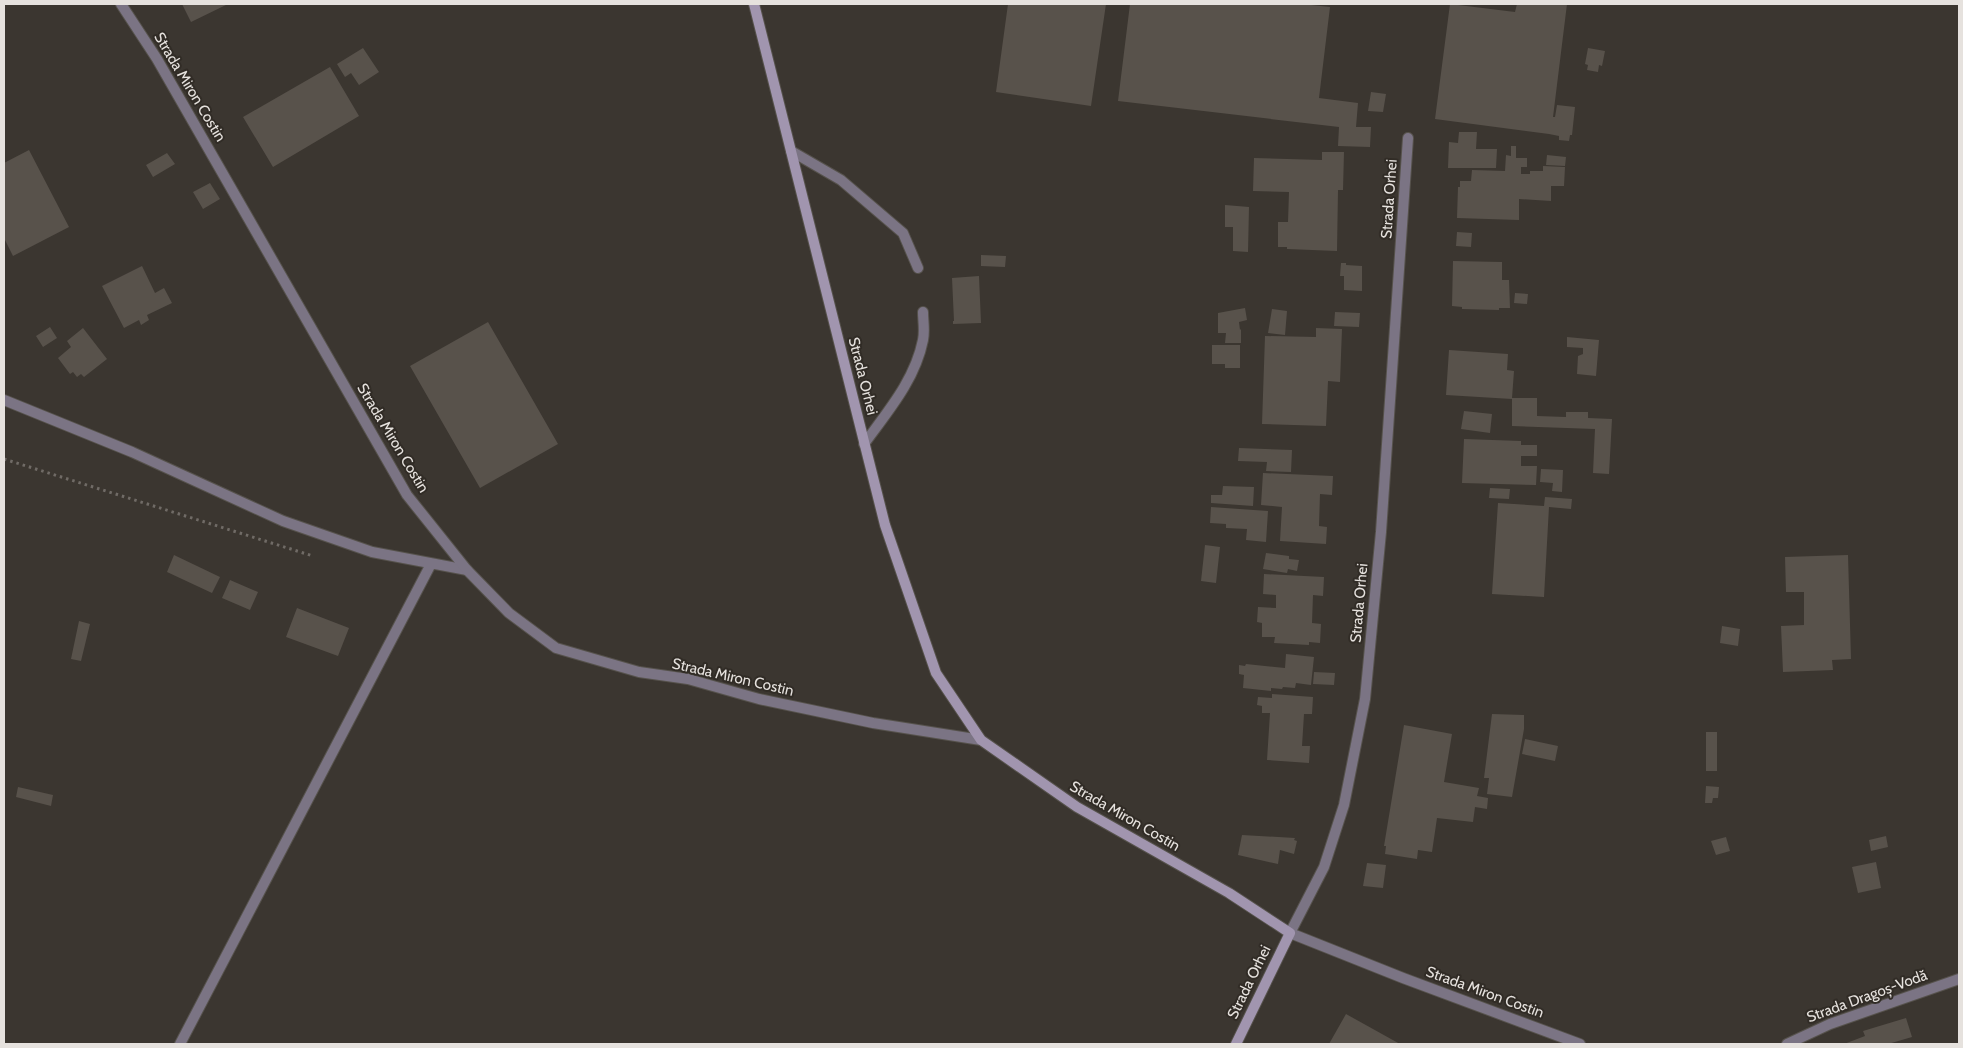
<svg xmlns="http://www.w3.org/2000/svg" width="1963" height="1048" viewBox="0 0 1963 1048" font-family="Cabin,sans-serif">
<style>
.building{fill:#58524b}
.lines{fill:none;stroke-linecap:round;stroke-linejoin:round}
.lane-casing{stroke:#56524c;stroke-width:12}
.street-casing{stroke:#56524c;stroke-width:12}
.secondary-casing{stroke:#56524c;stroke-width:12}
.path{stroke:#706b66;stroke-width:3;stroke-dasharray:2.5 4;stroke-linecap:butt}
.lane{stroke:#7b7484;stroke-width:10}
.street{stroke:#7b7484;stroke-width:10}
.secondary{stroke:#a195af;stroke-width:10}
.labels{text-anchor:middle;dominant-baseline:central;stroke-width:4;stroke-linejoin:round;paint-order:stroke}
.street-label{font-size:15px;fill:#e6e2de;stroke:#312c26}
</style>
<rect width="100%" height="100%" fill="#3b3630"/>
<path class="building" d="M182,4H228L191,22Z
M1008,4H1106L1091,106L996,92Z
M1130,4H1302L1330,7L1319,98L1358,103L1356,127H1371L1370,147L1338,146L1339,127L1118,101Z
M1450,4L1515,12L1517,4H1567L1553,117H1555L1557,105L1575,107L1572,135H1570L1569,141L1559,140V136L1549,134L1435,119Z
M363,48L379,72L359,85L351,73L345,77L337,64Z
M1588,48L1605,51L1602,66L1599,65L1598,72L1587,70L1588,65L1585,64Z
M330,67L359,116L273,167L243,117Z
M1371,92L1386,94L1383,112L1368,111Z
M1459,132H1477L1476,149H1497L1496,168H1448L1449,142L1458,143Z
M1511,146H1516V158H1527V167H1521V174H1530V171H1543V166L1565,167L1564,186H1551V201L1519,199V220L1457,218L1458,187H1460V181H1471L1472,170L1505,171L1506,155L1511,156Z
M29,150L69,227L13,256L4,238V163Z
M1322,152H1344L1343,190H1338L1337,251L1287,249V247H1278V222H1288L1289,192L1253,191L1254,158L1322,160Z
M167,153L175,164L153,177L146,165Z
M1547,155L1566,157L1565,166L1546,165Z
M210,183L220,199L203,209L193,192Z
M1225,205L1249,207L1248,252L1233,251V227H1225Z
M1457,232L1472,233L1471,247L1456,246Z
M981,255L1006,256L1005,267L981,266Z
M1453,261L1502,262V280H1509L1510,308H1499V310L1462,309V307L1452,306Z
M1341,263H1346V265L1362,266V291L1344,290V276H1340Z
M142,266L155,293L164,288L172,303L147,315L149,320L141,325L139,320L124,328L102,286Z
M979,276L981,323L953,324V321H954L952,278Z
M1515,293L1528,294L1527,304L1514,303Z
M1245,308L1247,320L1239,322L1240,330L1241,329V343H1225L1226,333H1218V313Z
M1272,309L1287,311L1285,335L1268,333Z
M1335,312L1360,313L1359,327L1334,326Z
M488,322L558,444L480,488L410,366Z
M50,327L57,338L43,347L36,336Z
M83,328L107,359L84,377L81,374L77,377L73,372L70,374L58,358L71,347L67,341Z
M1316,328L1342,329L1340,382L1328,381L1326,426L1262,424L1265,336L1316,337Z
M1567,337L1599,340L1596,376L1577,374L1578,356L1583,354V348L1567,347Z
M1212,345H1240V368H1225V364H1212Z
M1449,350L1508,354L1507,370L1514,371L1512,398H1537V416L1566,417V412H1588V418L1612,419L1609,474L1593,473L1595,429L1512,426V399L1446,395Z
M1464,411L1492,414L1490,433L1461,429Z
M1464,439L1521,441V445H1537V456H1521V466H1537L1536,485L1462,483Z
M1239,448L1292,450L1291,472L1266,471L1267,462L1238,461Z
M1541,469L1563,470L1562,492L1552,491L1553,483L1540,482Z
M1263,473L1333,476L1332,495L1320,494L1319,526L1327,527L1326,544L1280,541L1282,507L1261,505Z
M1223,486L1254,487L1253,506L1211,503V495H1222Z
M1490,488L1510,489L1509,499L1489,498Z
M1545,497L1572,499L1571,509L1549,507L1544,597L1492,594L1498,503L1544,506Z
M1211,507L1268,511L1266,542L1246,540L1247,529L1226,528V524L1210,523Z
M1205,545L1220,547L1216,583L1201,581Z
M1266,553L1289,556V559L1299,560L1297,571L1288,569L1287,573L1263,569Z
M174,555L220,577L212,593L167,572Z
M1848,555L1851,659L1832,660L1833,670L1783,672L1781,626L1804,625V592H1786L1785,557Z
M1264,574L1324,577L1323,596L1313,595L1312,623L1321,624L1320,643L1309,642V645L1274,643L1275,637H1262V623L1257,622L1258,607L1276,608V595L1263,594Z
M230,580L258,592L250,610L222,598Z
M297,608L349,628L338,656L286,637Z
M79,621L90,624L81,661L71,659Z
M1722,626L1740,629L1738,646L1720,643Z
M1286,654L1314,657L1311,685L1296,683L1295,688L1283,687L1282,689L1271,688V691L1243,688L1244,675L1239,674V665L1245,666L1246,664L1285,668Z
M1314,672L1335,673L1334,685L1313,684Z
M1272,694L1313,697L1312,714H1304L1302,746H1310L1309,763L1267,760L1270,713H1262V706L1257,705L1258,697L1272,698Z
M1492,714L1524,715V729L1512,797L1487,794L1489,778H1484Z
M1404,725L1452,734L1444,782L1479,788L1477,796L1488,798L1487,809L1475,807L1473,822L1437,818L1432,852L1418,850L1417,859L1385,854L1386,846H1384Z
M1706,732H1717V771H1706Z
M1525,739L1558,746L1555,761L1522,754Z
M1706,786L1719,787L1718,798H1713L1712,803H1705Z
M18,787L53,795L51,806L16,797Z
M1242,835L1295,838L1294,840L1297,841L1294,854L1280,850L1278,864L1238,855Z
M1886,836L1888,847L1871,851L1869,840Z
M1726,837L1730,851L1716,855L1711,841Z
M1876,862L1881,888L1858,893L1852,867Z
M1367,863L1386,865L1383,888L1363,886Z
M1346,1014L1400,1044H1329Z
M1906,1018L1912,1037L1888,1044H1844L1865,1036L1863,1031Z"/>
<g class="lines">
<defs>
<path id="lane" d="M791,151L841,180L903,233L918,268
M4,400L132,452L283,521L372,552L467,570
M864,444C888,411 915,380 923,340C925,331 923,321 923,312
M180,1044L431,564"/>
<path id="street" d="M121,4L157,59L407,495L467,570L509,613L556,648L639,672L688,679L759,699L873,723L981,740
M1408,138L1381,532L1365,699L1344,805L1324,867L1290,933L1403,978L1580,1044
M1787,1044L1830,1024L1959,979"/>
<path id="secondary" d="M754,4L885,525L936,673L981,740L1077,807L1229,893L1290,933L1236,1044"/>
</defs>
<use href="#lane" class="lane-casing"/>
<use href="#street" class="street-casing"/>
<use href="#secondary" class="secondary-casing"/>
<path class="path" d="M4,459L313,556"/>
<use href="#lane" class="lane"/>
<use href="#street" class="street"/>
<use href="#secondary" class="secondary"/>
</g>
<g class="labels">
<g class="street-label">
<text transform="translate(190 87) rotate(59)">Strada Miron Costin</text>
<text transform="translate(1389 199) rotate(-86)">Strada Orhei</text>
<text transform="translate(863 376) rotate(76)">Strada Orhei</text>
<text transform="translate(393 438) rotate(59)">Strada Miron Costin</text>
<text transform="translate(1359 603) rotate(-85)">Strada Orhei</text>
<text transform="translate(733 677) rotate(13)">Strada Miron Costin</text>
<text transform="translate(1125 816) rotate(30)">Strada Miron Costin</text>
<text transform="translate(1249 982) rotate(-64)">Strada Orhei</text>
<text transform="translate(1485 992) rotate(20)">Strada Miron Costin</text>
<text transform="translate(1867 996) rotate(-20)">Strada Dragoș-Vodă</text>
</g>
</g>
<rect width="1963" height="1048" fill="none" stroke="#e6e2de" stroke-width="10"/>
</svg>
